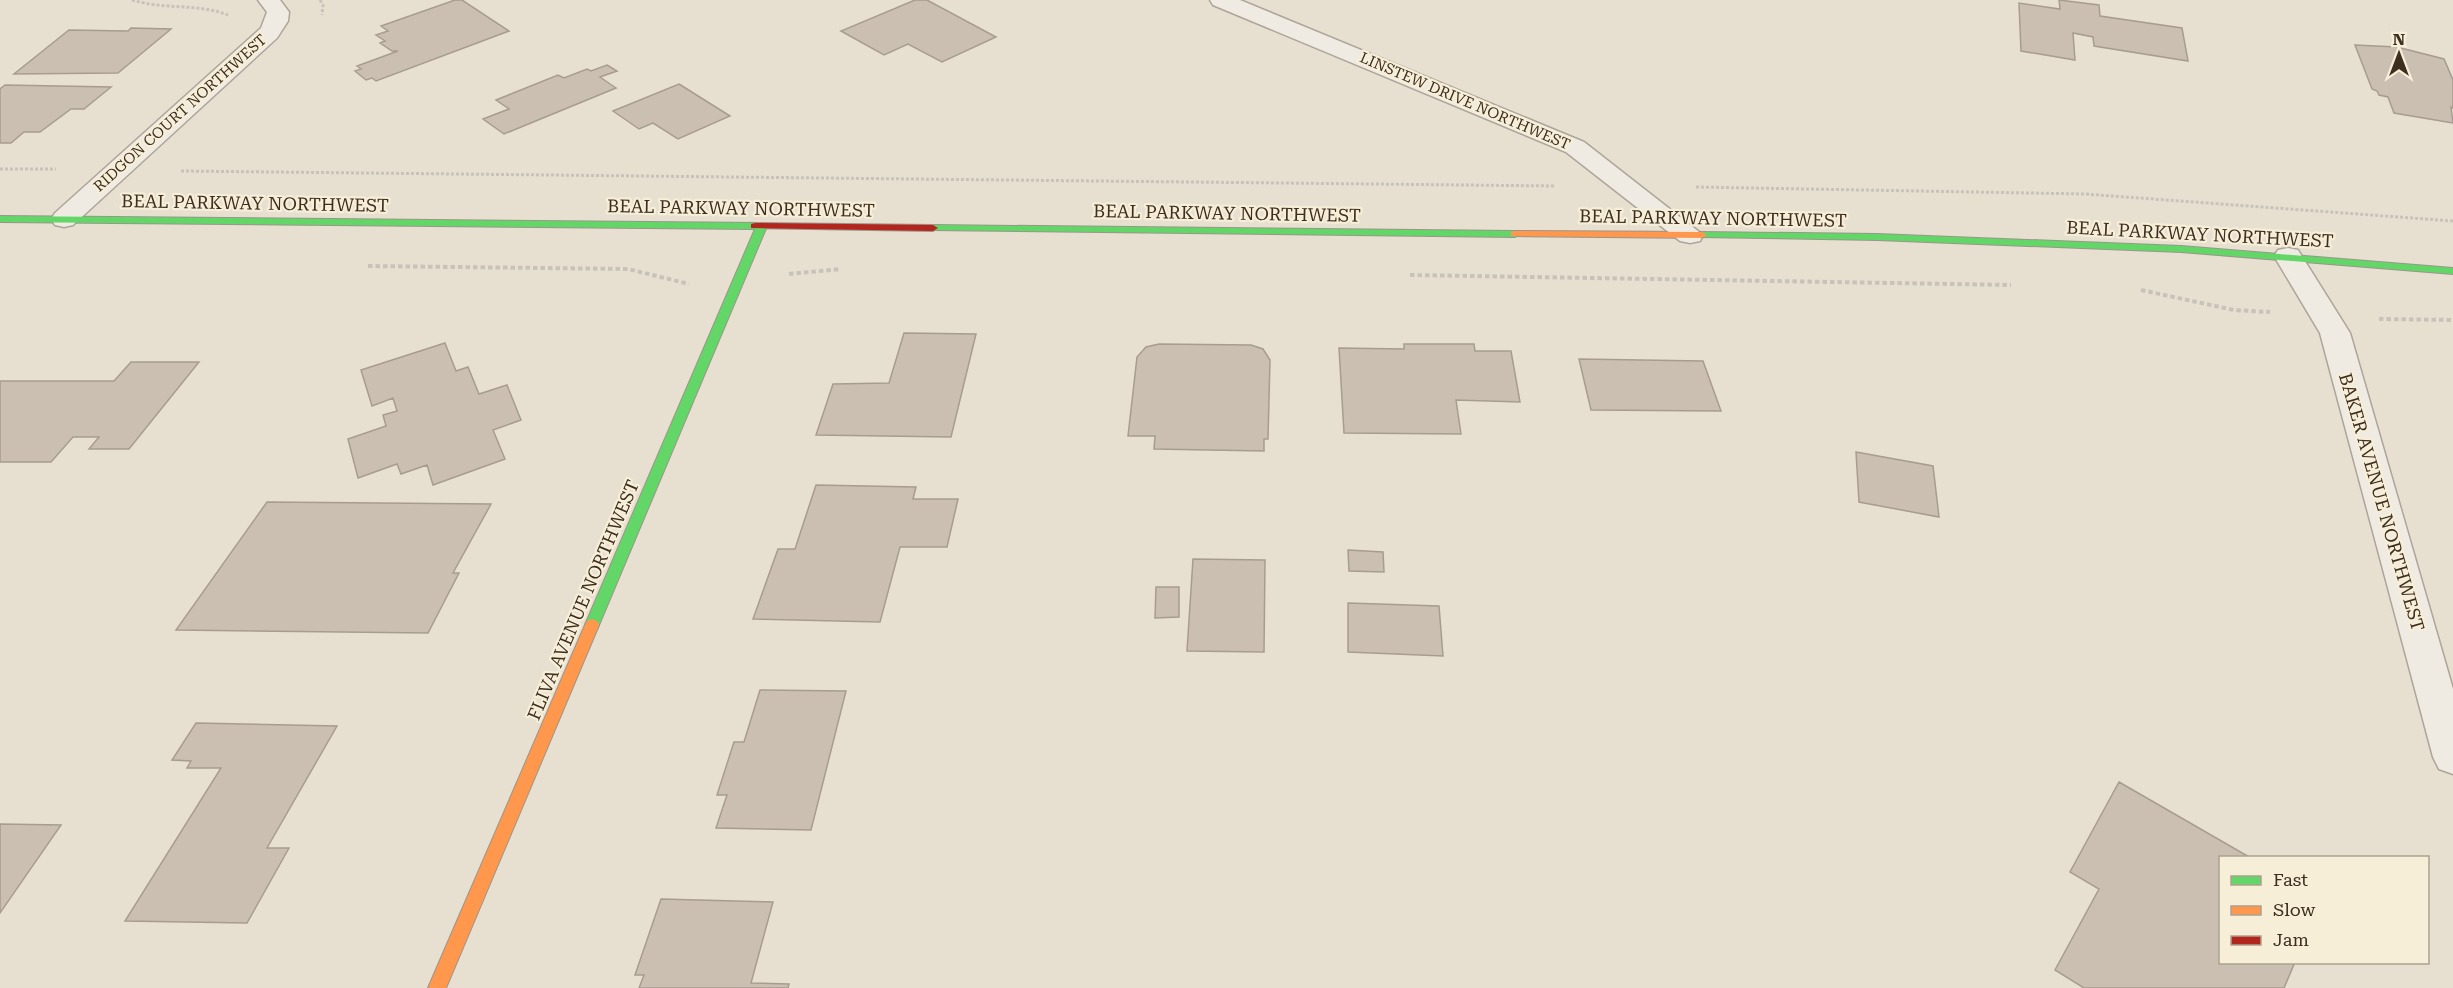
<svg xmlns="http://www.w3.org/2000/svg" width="2453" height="988" viewBox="0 0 2453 988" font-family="'Roboto Serif',serif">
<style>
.building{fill:#cbbfb2;stroke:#a89c90;stroke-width:1.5}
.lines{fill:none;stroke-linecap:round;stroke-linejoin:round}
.street-casing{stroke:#ada599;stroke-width:3}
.fast-casing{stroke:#9c958a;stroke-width:2}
.slow-casing{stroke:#9c958a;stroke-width:2}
.jam-casing{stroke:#9c958a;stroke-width:2}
.path-far1{stroke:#c8c2b9;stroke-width:3;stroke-dasharray:3 2;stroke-linecap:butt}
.path{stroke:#c8c2b9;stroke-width:4;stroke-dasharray:4.5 3;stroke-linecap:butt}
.street{fill:#efebe3;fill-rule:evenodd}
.fast{fill:#63d668;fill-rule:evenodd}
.slow{fill:#ff974d;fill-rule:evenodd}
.jam{fill:#b3261e;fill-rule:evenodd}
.labels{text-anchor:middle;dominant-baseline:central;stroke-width:4.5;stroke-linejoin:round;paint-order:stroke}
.far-street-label{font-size:15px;fill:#3d2e20;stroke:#f7eed8}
.street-label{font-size:18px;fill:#3d2e20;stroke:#f7eed8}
</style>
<rect width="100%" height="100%" fill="#e7e0d1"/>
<path class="building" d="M455,0H462L509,31L376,81L372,78L366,80L355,71L361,69L357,66L398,51H392L380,43L385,41L376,35L388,31L381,26Z
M915,0H927L996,37L942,62L908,44L884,55L841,31Z
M2059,0L2099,5L2100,16L2182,28L2188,61L2094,46L2093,37L2073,33L2075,60L2021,51L2019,3L2060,9Z
M131,28L171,29L118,73L14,74L69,30L128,31Z
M2355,45L2397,47L2444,59L2453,80V108L2451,107L2453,123L2394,113L2388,97L2379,95L2377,91L2372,89Z
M607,65L617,71L600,77L616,88L504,134L483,119L509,109L496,100L558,75L564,78L587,69L591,71Z
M679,84L730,116L678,139L653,123L639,129L613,111Z
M5,85L111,87L84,109H71L40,132H24L11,143H0V89Z
M904,333L976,334L951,437L816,435L833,384L889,383Z
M445,343L456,371L468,367L479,394L507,385L521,420L493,430L505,459L433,485L427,465L401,474L397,464L358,478L348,439L386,426L383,415L397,411L393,398L372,406L361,370Z
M1159,344L1251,345L1263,349L1270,360L1268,439H1264V451L1154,449L1155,436H1128L1137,357L1146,347Z
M1404,344H1474L1475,351H1511L1520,402L1456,400L1461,434L1344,433L1339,348L1404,349Z
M1579,359L1703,361L1721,411L1591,410Z
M131,362H199L129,449H89L99,437H73L51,462H0V381H114Z
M1856,452L1933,466L1939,517L1859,502Z
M816,485L916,487L913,499H958L947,547H900L880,622L753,619L778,549H795Z
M267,502L491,504L453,573H459L428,633L176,630Z
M1348,550L1383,552L1384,572L1349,571Z
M1193,559L1265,560L1264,652L1187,651Z
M1156,587H1179V617L1155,618Z
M1348,603L1439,606L1443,656L1348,652Z
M760,690L846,691L811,830L716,828L727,795H717L734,742H744Z
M196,723L337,726L267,848H289L247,923L125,921L221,768H187L191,761L172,760Z
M2119,782L2251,858H2220V962H2295L2284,988H2084L2055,970L2099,889L2070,872Z
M0,824L61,825L0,913Z
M661,899L773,902L751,983L789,984L788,988H639L644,975H635Z"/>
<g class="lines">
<defs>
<path id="street" d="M258,0H280L289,12L288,21L277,38L73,225L64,227L55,225L51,219L55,213L261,28L267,12Z
M1210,0H1240L1584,142L1703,235L1700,241L1690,243L1680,241L1566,152L1213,5Z
M2288,248L2298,250L2350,333L2453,689V774L2439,769L2433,757L2320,333L2274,256L2278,250Z"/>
<path id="fast" d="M0,216L762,223L767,226L599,625L597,629L592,631L587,629L585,625L755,229L0,222Z
M933,225L1515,231L1520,234L1515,237L929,230L928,228Z
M1702,232L1877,234L2181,246L2453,268V274L2181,252L1877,240L1698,237V233Z"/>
<path id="slow" d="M1515,231L1702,232L1707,235L1702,238L1511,236V232Z
M592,619L597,621L599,625L446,988H428L585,625L587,621Z"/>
<path id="jam" d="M755,223L933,225L938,228L933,231L751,228V224Z"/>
</defs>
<use href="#street" class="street-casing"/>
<use href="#fast" class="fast-casing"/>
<use href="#slow" class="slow-casing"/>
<use href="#jam" class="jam-casing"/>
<path class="path-far1" d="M132,0C164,10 197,3 228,15
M320,0L323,5L322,15
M0,169H56
M181,171L1556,186
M1696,187L2085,194L2453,221"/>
<path class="path" d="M368,266L628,269L689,284
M789,274L841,269
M1410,275L2011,285
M2141,290L2234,310L2270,312
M2379,319L2453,320"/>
<use href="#street" class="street"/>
<use href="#fast" class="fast"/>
<use href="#slow" class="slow"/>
<use href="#jam" class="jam"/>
</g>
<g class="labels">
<g class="far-street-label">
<text transform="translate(1465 101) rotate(23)">LINSTEW DRIVE NORTHWEST</text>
<text transform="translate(180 113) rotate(-42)">RIDGON COURT NORTHWEST</text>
</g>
<g class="street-label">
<text transform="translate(255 203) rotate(1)">BEAL PARKWAY NORTHWEST</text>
<text transform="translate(741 208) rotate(1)">BEAL PARKWAY NORTHWEST</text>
<text transform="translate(1227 213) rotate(1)">BEAL PARKWAY NORTHWEST</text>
<text transform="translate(1713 218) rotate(1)">BEAL PARKWAY NORTHWEST</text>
<text transform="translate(2200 234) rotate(3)">BEAL PARKWAY NORTHWEST</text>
<text transform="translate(2382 502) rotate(74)">BAKER AVENUE NORTHWEST</text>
<text transform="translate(583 600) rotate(-67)">FLIVA AVENUE NORTHWEST</text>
</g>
</g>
<rect x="2219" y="856" width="210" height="108" fill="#f7eed8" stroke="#ada18e" stroke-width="1.5"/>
<rect x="2231" y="876" width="30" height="9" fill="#63d668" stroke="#ada18e" stroke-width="1.5"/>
<text x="2273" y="886" font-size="18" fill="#3d2e20">Fast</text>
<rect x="2231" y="906" width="30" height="9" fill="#ff974d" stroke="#ada18e" stroke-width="1.5"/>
<text x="2273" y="916" font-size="18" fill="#3d2e20">Slow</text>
<rect x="2231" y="936" width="30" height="9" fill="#b3261e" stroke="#ada18e" stroke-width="1.5"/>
<text x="2273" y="946" font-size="18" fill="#3d2e20">Jam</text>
<g transform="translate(2399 54)" stroke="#f7eed8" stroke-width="4.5" paint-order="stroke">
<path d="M0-4.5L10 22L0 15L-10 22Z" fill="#3d2e20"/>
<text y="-9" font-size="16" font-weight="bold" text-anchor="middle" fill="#3d2e20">N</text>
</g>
</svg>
